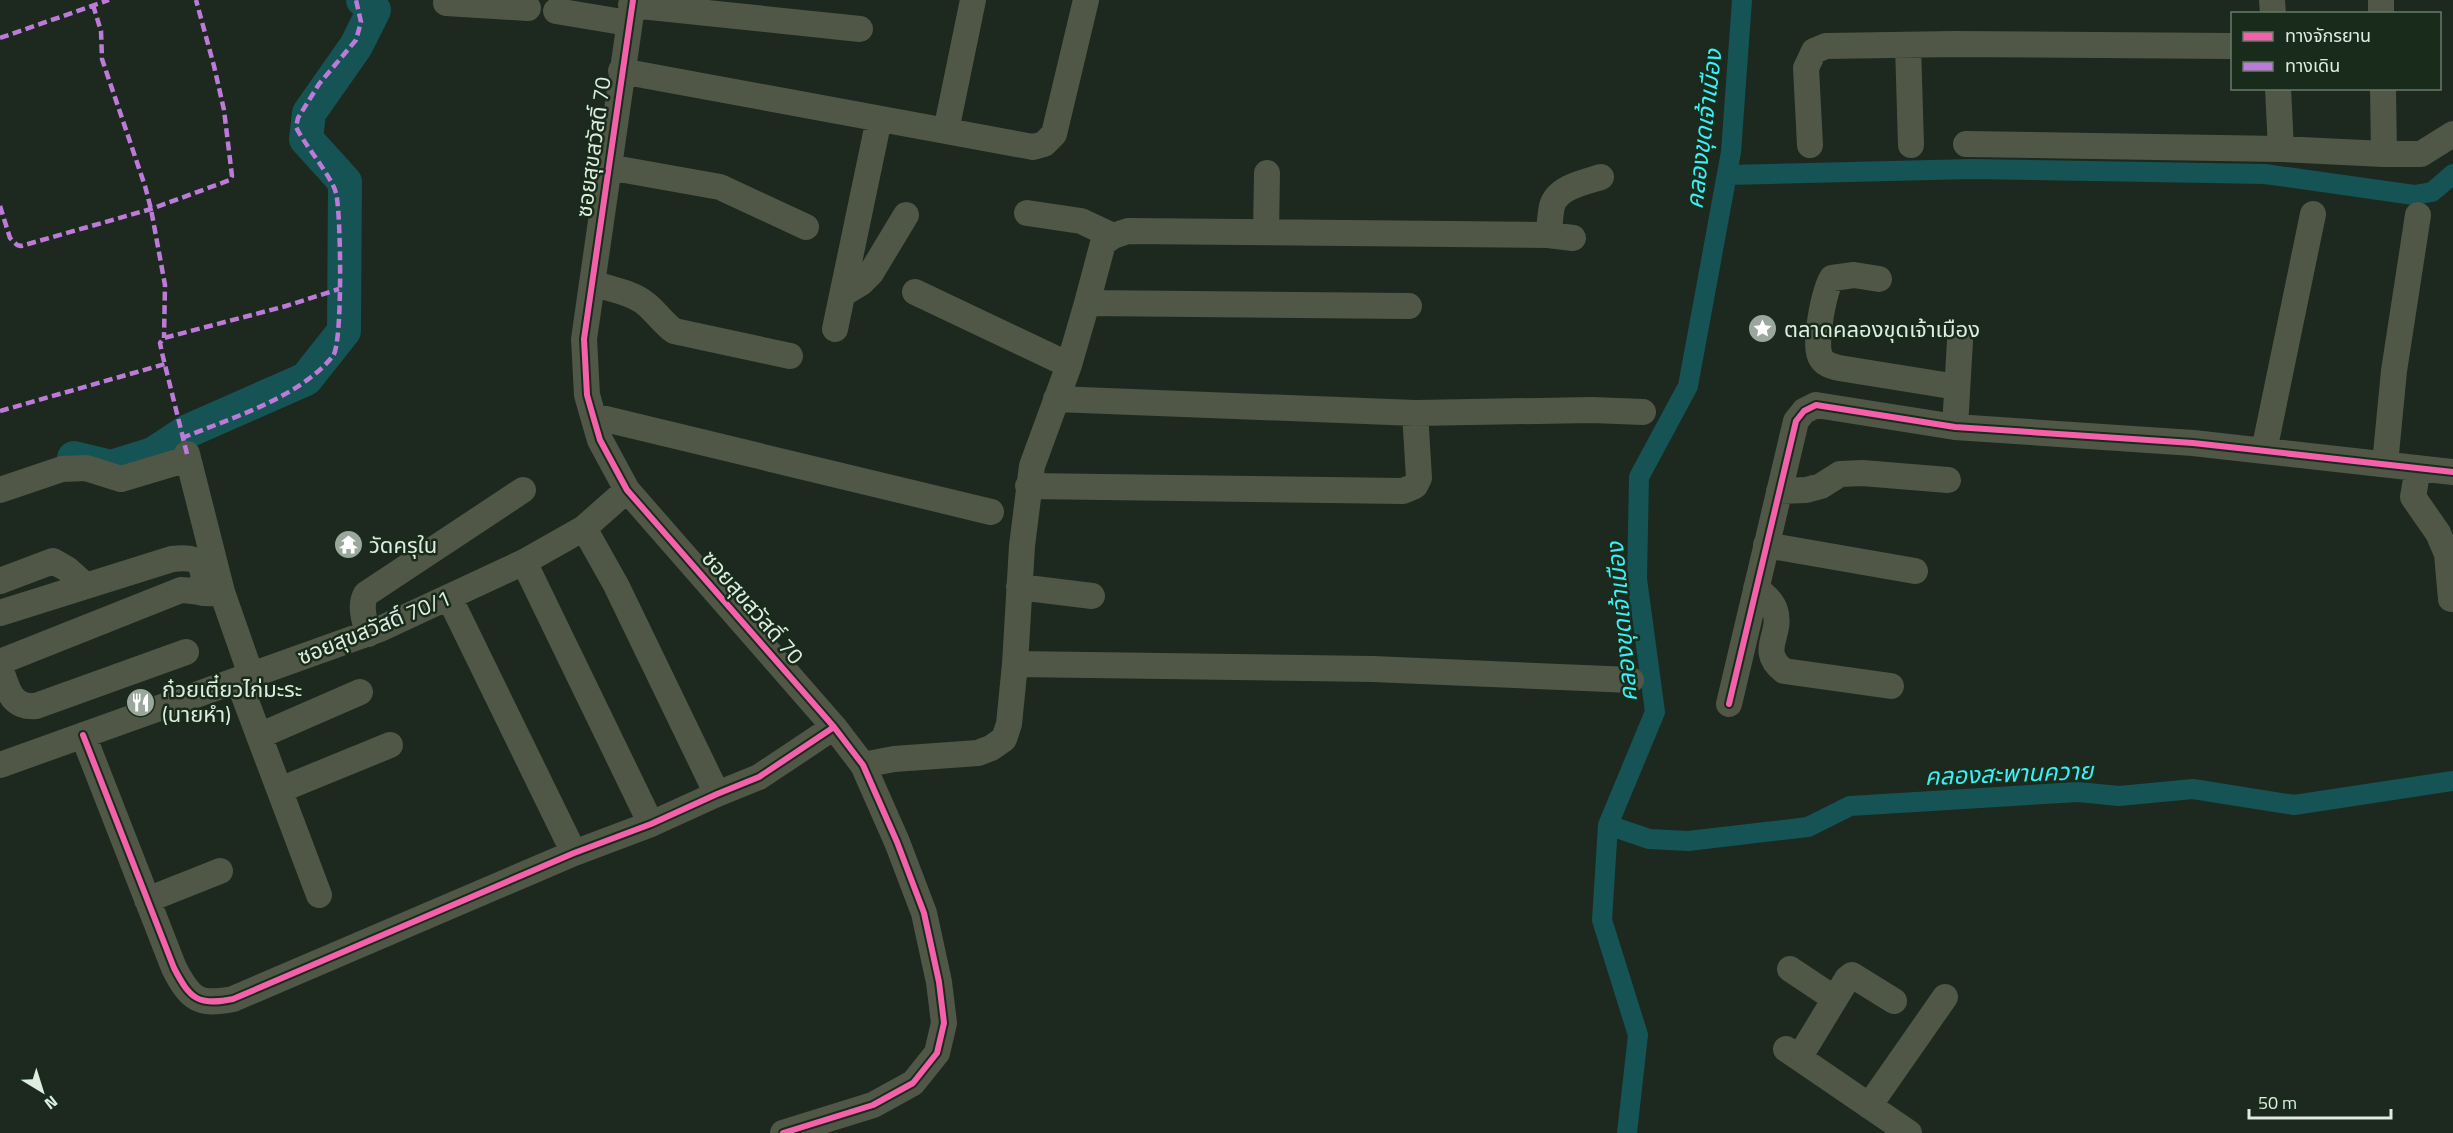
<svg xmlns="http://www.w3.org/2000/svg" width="2453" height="1133" viewBox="0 0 2453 1133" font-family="'Titillium Web','Noto Sans Thai',sans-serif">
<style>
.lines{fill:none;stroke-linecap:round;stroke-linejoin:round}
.canal{stroke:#155355;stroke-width:20}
.river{stroke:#155355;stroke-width:34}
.minor{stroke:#505746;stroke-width:26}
.quiet{stroke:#bd7bd9;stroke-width:4.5;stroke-dasharray:9 4.5;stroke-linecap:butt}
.cycleway-casing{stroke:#192c1b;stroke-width:10}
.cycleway{stroke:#f560ab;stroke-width:6}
.labels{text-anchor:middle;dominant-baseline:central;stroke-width:5;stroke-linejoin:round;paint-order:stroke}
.street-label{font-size:22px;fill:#dfece0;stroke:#192c1b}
.poi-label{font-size:22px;fill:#dfece0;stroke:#192c1b;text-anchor:start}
.water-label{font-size:24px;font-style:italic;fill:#3ceef7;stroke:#192c1b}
</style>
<rect width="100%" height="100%" fill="#1d281e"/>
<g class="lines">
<path class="canal" d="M1727,175L1972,169L2265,174L2414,195L2432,192L2453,174
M1608,825L1649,839L1688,841L1808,827L1850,806L2078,792L2119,796L2193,789L2294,805L2453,781
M1627,1133L1638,1035L1602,920L1608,825L1655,712L1637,579L1639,477L1688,386L1731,152L1742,0"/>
<path class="river" d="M74,458L111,467L153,454L188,431L306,379L344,331L345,182L306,139L309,113L356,46L374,10L363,0"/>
<path class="minor" d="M633,0L584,339L587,395L593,416L600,440L627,490L834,727L863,765L897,842L924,913L939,982L944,1023L937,1053L913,1083L873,1105L783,1133
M2272,0L2273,14
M2381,0V14
M446,3L528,8
M631,5L860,29
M556,11L628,23
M1908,45L1911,145
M621,71L1033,147L1044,144L1054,134L1086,0
M2278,88L2281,149
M2383,88L2384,154
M946,131L973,0
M1966,144L2281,149L2384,154H2421L2453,134
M1810,145L1806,68L1814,51L1826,46L1954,44L2232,46
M608,167L720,187L806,227
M1027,213L1081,221L1113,236
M1266,232L1267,173
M1548,235C1550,226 1550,215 1552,206C1557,187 1585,182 1601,177
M1879,279L1854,275L1832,278C1824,291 1814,342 1820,356C1823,364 1831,366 1839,368L1957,387
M592,283C609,289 632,292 646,304C656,312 663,323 674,331L790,356
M915,292L1069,365
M843,294L861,283L871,273L906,215
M1087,303L1103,243L1113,236L1128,231L1548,235L1573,238
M835,329L879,119
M1056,399L1415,413L1592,410L1643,412
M593,416L991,512
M1955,427L1960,341
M2264,451L2313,214
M187,454L222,592L251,675
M2385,464L2394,371L2418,215
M2418,468L2413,497L2438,533L2447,554L2451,599
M1028,486L1403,491L1415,486L1419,478L1415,413
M0,490L62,469L86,468L121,479L188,459
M1779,491L1806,490L1821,486L1840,474L1862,473L1948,480
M584,528L616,585L717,794
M1766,545L1915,571
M524,562L651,824
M0,581L53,561L67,569L86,586
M1019,587L1092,596
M1756,588C1763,594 1772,601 1775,610C1783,635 1757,650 1784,671L1891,686
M449,597L574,853
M0,613L172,559C202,555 205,565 203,593
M368,634C365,621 359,606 366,594L523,490
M0,662L181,590C196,590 207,596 222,592
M1015,664L1373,669L1631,680
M0,667C7,687 10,708 36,706L186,652
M238,680L319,895
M1729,704L1796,421L1804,411L1816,405L1955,427L2193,443L2453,472
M83,735L174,968C190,999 198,1006 233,999L574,853L651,824L717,794L759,777L834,727
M259,736L360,692
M0,765L380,629L524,562L584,528L627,490
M863,765L894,759L978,753L991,748L1004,739L1009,724L1015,664L1022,546L1032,466L1069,365L1087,303L1409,306
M280,790L390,745
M147,900L220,871
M1790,969L1835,999
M1786,1049L1909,1133
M1799,1058L1847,979L1852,975L1894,1001
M1869,1106L1945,997"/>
<path class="quiet" d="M93,5L101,31L102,59L145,186L151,209L165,285L164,338
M0,38L109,0
M0,206L10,238L17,245L21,246L151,209L230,180L232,176L224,110L214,66L196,0
M0,411L165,364
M182,438C231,418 299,398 333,356C343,343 341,212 336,193C332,177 304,144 296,127L298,118L319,84L356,40L361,22L356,0
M187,454L162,353L160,343L164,338L286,306L339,289"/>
<defs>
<path id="cycleway" d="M633,0L584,339L587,395L593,416L600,440L627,490L834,727L863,765L897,842L924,913L939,982L944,1023L937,1053L913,1083L873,1105L783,1133
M1729,704L1796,421L1804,411L1816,405L1955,427L2193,443L2453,472
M83,735L174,968C190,999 198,1006 233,999L574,853L651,824L717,794L759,777L834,727"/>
</defs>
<use href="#cycleway" class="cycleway-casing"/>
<use href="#cycleway" class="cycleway"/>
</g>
<defs>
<symbol id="sight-disc" viewBox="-11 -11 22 22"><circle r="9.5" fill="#9ba79c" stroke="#192c1b"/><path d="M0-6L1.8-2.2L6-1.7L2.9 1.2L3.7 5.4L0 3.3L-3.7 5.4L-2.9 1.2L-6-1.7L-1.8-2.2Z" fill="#fff"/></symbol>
<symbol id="temple-disc" viewBox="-11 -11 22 22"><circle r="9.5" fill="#9ba79c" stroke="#192c1b"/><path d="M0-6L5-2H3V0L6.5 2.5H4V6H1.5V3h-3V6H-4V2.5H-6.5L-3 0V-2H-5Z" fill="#fff"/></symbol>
<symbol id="restaurant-disc" viewBox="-11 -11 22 22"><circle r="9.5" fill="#9ba79c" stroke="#192c1b"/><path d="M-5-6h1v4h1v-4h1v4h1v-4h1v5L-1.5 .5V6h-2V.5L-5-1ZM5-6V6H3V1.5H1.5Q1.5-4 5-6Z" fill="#fff"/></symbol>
</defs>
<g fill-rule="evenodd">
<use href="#sight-disc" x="1746" y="312" width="33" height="33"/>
<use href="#temple-disc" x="332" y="528" width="33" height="33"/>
<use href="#restaurant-disc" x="124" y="686" width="33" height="33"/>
</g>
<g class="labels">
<g class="street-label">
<text transform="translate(593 147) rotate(-82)">ซอยสุขสวัสดิ์ 70</text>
<text transform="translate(753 607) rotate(49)">ซอยสุขสวัสดิ์ 70</text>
<text transform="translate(374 627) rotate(-22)">ซอยสุขสวัสดิ์ 70/1</text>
</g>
<g class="poi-label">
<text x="1784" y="329">ตลาดคลองขุดเจ้าเมือง</text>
<text x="369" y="545">วัดครุใน</text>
<text x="162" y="689">ก๋วยเตี๋ยวไก่มะระ<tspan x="162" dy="25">(นายหำ)</tspan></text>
</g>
<g class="water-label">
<text transform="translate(1703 129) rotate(-83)">คลองขุดเจ้าเมือง</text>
<text transform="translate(1621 622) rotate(-95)">คลองขุดเจ้าเมือง</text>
<text transform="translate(2009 773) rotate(-2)">คลองสะพานควาย</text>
</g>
</g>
<rect x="2231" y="12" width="210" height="78" fill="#192c1b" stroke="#68796a" stroke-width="1.5"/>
<rect x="2243" y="32" width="30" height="9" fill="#f560ab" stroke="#68796a" stroke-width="1.5"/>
<text x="2285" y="42" font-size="18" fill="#dfece0">ทางจักรยาน</text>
<rect x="2243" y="62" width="30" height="9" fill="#bd7bd9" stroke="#68796a" stroke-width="1.5"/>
<text x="2285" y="72" font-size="18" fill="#dfece0">ทางเดิน</text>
<g transform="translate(42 1091) rotate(142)" stroke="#192c1b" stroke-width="4.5" paint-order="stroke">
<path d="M0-4.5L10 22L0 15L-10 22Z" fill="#dfece0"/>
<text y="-9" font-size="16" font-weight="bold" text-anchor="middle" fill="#dfece0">N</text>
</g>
<path d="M2249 1109v9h142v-9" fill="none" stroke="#dfece0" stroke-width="3"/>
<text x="2258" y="1109" font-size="18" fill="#dfece0" stroke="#192c1b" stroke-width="4.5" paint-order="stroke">50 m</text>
</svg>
